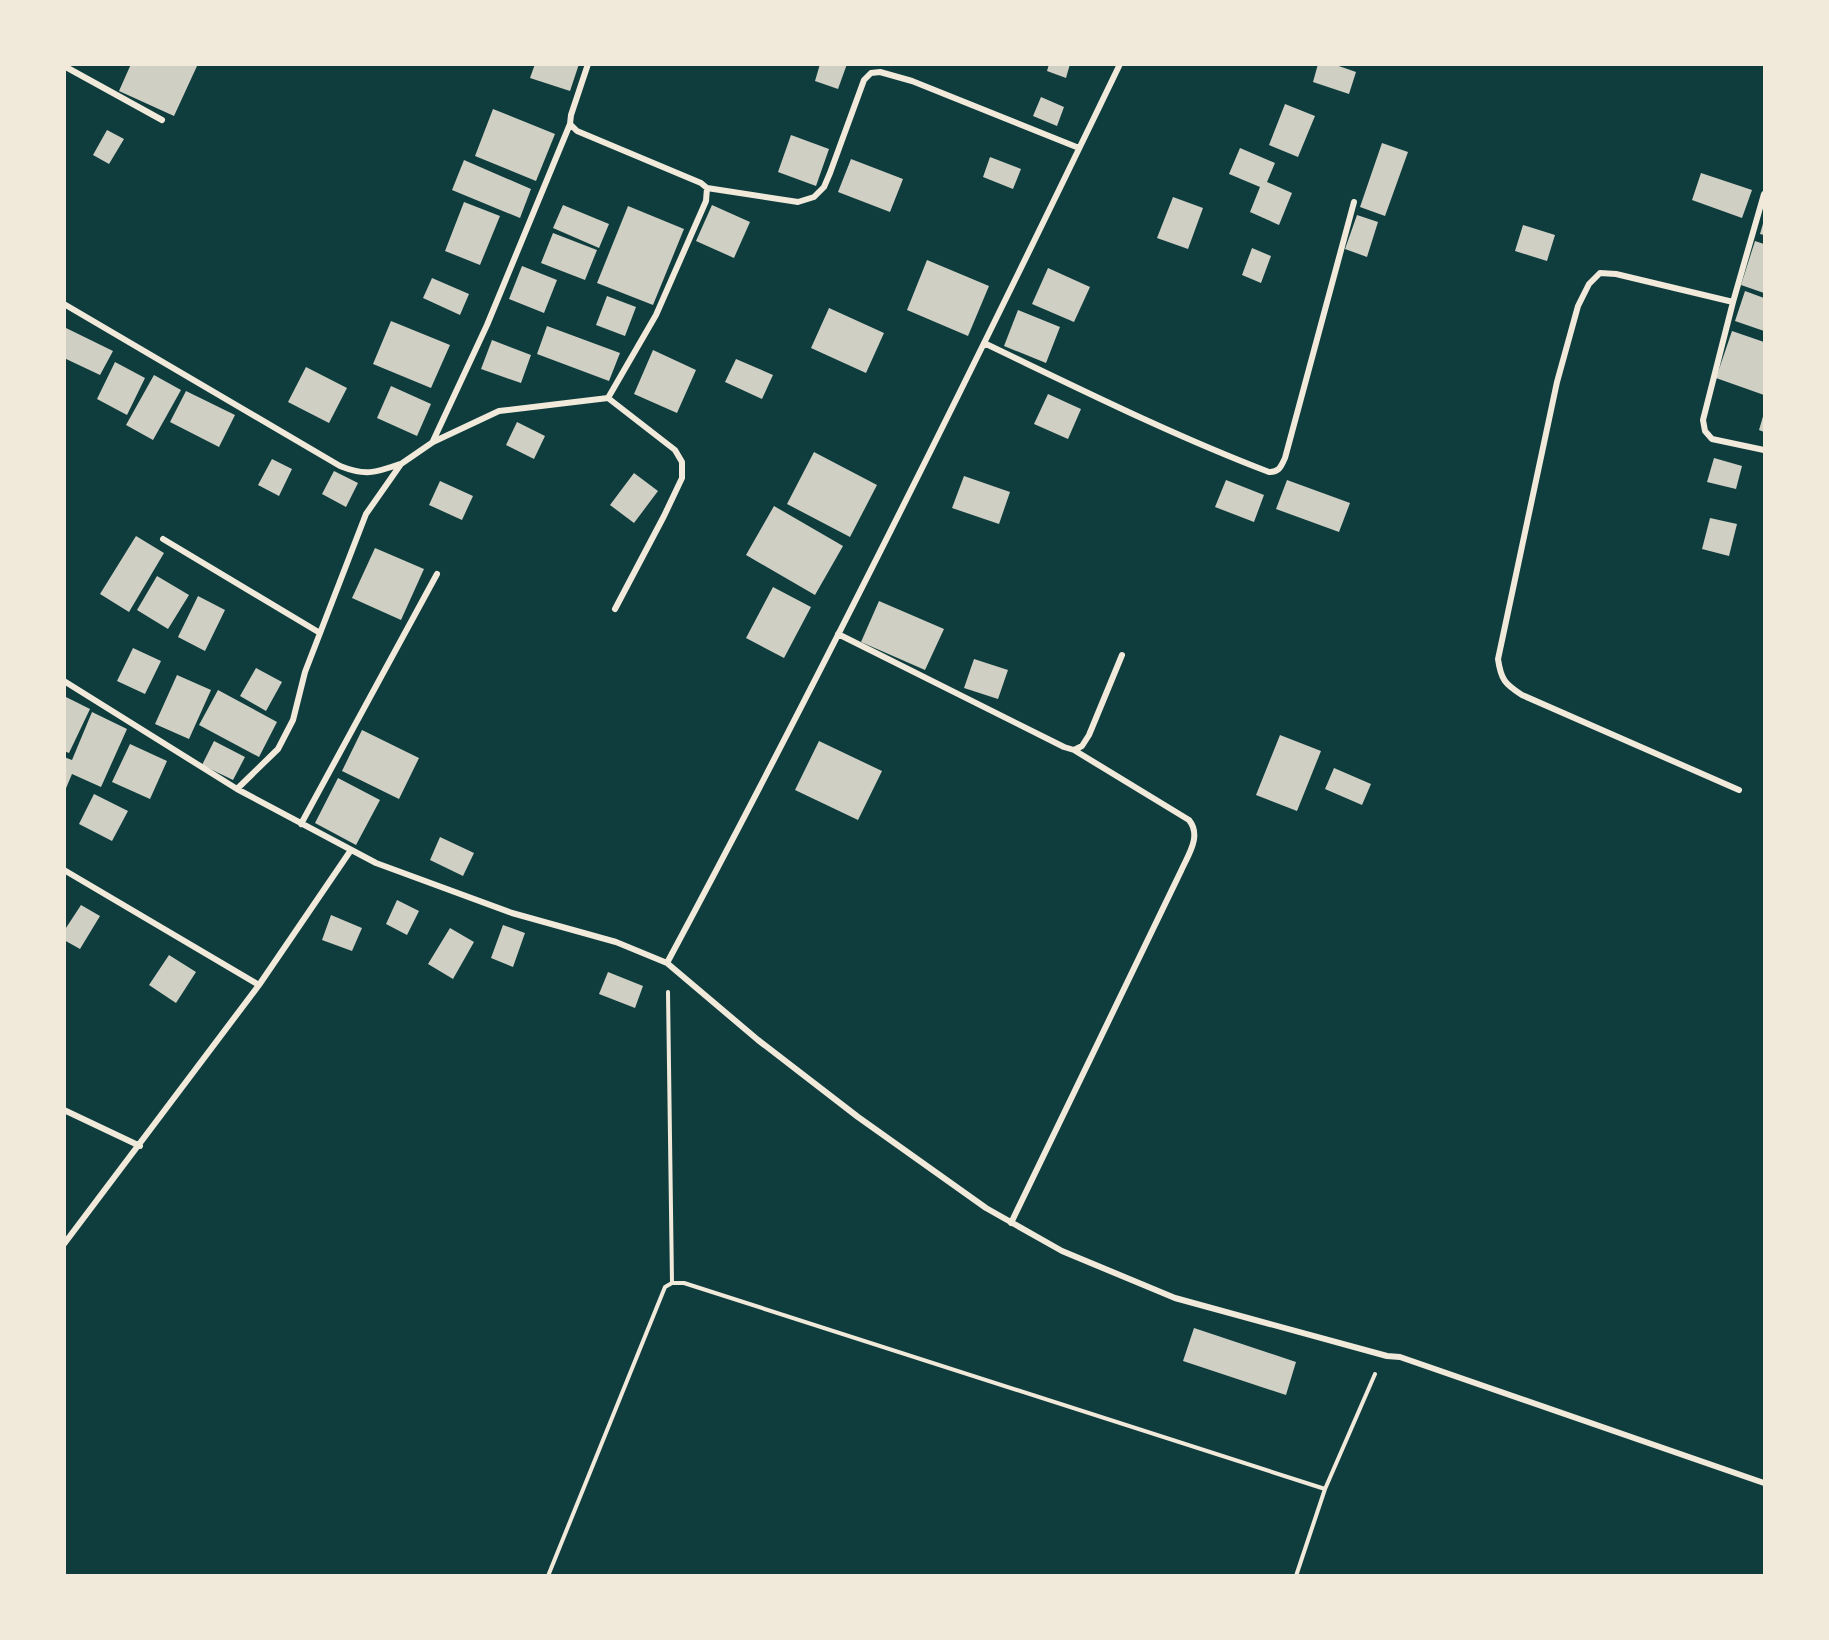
<svg xmlns="http://www.w3.org/2000/svg" width="1829" height="1640" viewBox="0 0 1829 1640" font-family="Karla,sans-serif">
<style>
.building{fill:#cfcfc3}
.lines{fill:none;stroke-linecap:round;stroke-linejoin:round}
.path{stroke:#f1e9da;stroke-width:4}
.minor{stroke:#f1e9da;stroke-width:6}
</style>
<rect width="100%" height="100%" fill="#0f3d3e"/>
<path class="building" d="M131,64L197,66L174,116L119,91Z
M535,64H579L570,91L530,78Z
M820,64H847L838,89L815,81Z
M1049,64H1070L1066,78L1047,71Z
M1318,64H1333L1356,72L1349,94L1313,82Z
M1041,97L1064,107L1057,126L1033,116Z
M1285,104L1315,116L1298,157L1269,145Z
M493,109L555,134L536,181L475,156Z
M107,130L124,139L109,164L93,155Z
M791,135L829,149L816,186L778,172Z
M1382,143L1408,152L1385,216L1360,207Z
M1240,148L1275,163L1267,182L1292,193L1279,225L1250,212L1260,187L1229,174Z
M990,157L1021,169L1013,189L983,177Z
M851,159L903,179L890,212L838,192Z
M464,160L531,189L520,218L452,190Z
M1701,173L1752,190L1742,218L1692,200Z
M1173,197L1203,208L1188,249L1157,238Z
M464,202L500,216L480,265L445,251Z
M563,205L609,224L599,248L553,228Z
M712,205L750,222L734,258L696,241Z
M628,206L684,229L653,305L597,283Z
M1357,215L1378,222L1367,257L1345,249Z
M1764,220V235L1760,234Z
M1523,225L1555,235L1547,261L1515,251Z
M553,233L597,250L585,280L541,263Z
M1755,241L1764,244V293L1741,285Z
M1252,248L1271,256L1261,283L1242,275Z
M927,260L989,286L968,336L907,310Z
M522,266L557,280L544,313L509,299Z
M1048,268L1090,287L1074,322L1032,304Z
M432,278L469,294L460,315L423,298Z
M1745,291L1764,298V331L1735,321Z
M607,296L636,307L625,336L596,325Z
M829,308L884,333L866,373L811,348Z
M1018,310L1060,327L1046,363L1004,346Z
M391,321L450,345L431,388L373,364Z
M547,326L620,353L609,381L537,354Z
M64,327L113,351L100,375L64,358Z
M1732,331L1764,342V395L1716,378Z
M492,340L531,355L521,383L481,369Z
M653,350L696,370L677,413L634,394Z
M736,359L773,375L762,399L725,382Z
M115,362L145,378L127,415L97,399Z
M306,367L347,388L329,423L288,402Z
M154,375L181,390L153,440L126,425Z
M391,386L431,404L417,436L377,418Z
M186,391L235,415L219,447L170,422Z
M1048,394L1081,409L1068,439L1034,424Z
M1764,413V432L1759,430Z
M517,422L545,436L534,459L506,445Z
M814,452L877,485L850,537L787,504Z
M1714,458L1742,466L1736,489L1707,482Z
M272,459L292,469L279,496L258,485Z
M334,471L358,483L346,507L322,494Z
M634,473L658,491L634,523L610,505Z
M964,476L1010,492L999,524L952,508Z
M1226,480L1264,495L1254,522L1215,507Z
M1287,480L1350,503L1339,532L1276,509Z
M440,481L473,496L462,520L429,505Z
M774,506L843,546L815,595L746,555Z
M1710,518L1737,524L1729,556L1702,549Z
M136,536L164,553L129,612L100,594Z
M375,548L424,569L401,620L352,598Z
M157,576L189,595L168,629L137,610Z
M773,587L811,607L784,658L746,638Z
M198,596L225,610L205,651L178,637Z
M879,601L944,629L925,670L861,642Z
M133,648L161,661L145,694L117,681Z
M974,659L1008,670L998,699L964,688Z
M256,668L282,682L266,711L240,696Z
M177,675L211,690L189,739L155,724Z
M218,690L277,722L259,757L199,725Z
M64,696L90,709L69,753L64,751Z
M92,712L127,729L101,787L72,774L64,793V757L72,760Z
M362,730L419,758L399,799L342,771Z
M1280,735L1321,751L1297,811L1256,795Z
M214,741L245,757L233,780L202,765Z
M819,741L882,771L858,820L795,790Z
M130,744L167,761L150,799L112,782Z
M1334,768L1371,784L1362,805L1325,789Z
M338,778L380,800L356,845L315,823Z
M94,794L128,811L112,841L79,824Z
M440,837L474,853L463,876L430,860Z
M397,900L419,911L407,935L386,924Z
M81,905L100,916L80,949L64,940V931Z
M331,915L362,928L352,951L322,940Z
M503,925L525,933L513,967L491,958Z
M450,928L474,942L453,979L428,964Z
M169,955L196,972L176,1003L149,985Z
M608,972L643,986L635,1008L599,994Z
M1194,1328L1296,1362L1286,1395L1183,1361Z"/>
<g class="lines">
<path class="path" d="M668,992L672,1283
M548,1576L665,1287L672,1283H684L1325,1489L1375,1374
M1296,1576L1325,1489"/>
<path class="minor" d="M64,66L162,120
M707,188L798,202L814,197L824,187L830,173L864,80L871,73L880,72L912,81L1079,148
M1764,194L1733,302L1703,420L1705,431L1712,439L1764,450
M1733,302L1616,274L1600,273L1589,284L1578,306L1557,382L1498,659C1501,680 1505,684 1522,695L1739,790
M64,304L340,466C365,476 375,473 400,464
M984,343C1078,388 1172,435 1269,472C1280,472 1281,466 1285,458L1354,202
M608,398L675,450L682,462V478L664,516L615,609
M433,441L487,325L570,124
M163,539L320,633
M838,634L1064,747L1074,750L1082,746L1089,735L1122,655
M64,681L237,789L376,863L512,913L616,942L667,963L758,1040L858,1117L986,1208L1062,1251L1175,1298L1387,1356L1400,1357L1764,1483
M237,789L278,749L293,720L305,672L366,514L401,464L433,442L499,411L608,398L656,315L706,201L707,188L701,183L577,131L570,124L571,115L588,64
M301,824L437,574
M64,870L259,985
M667,963C825,668 974,367 1120,64
M64,1110L140,1146
M1011,1223L1181,871C1188,855 1202,836 1189,820L1074,750
M64,1244L259,985L351,850"/>
</g>
<rect width="1829" height="1640" fill="none" stroke="#f1e9da" stroke-width="132"/>
</svg>
